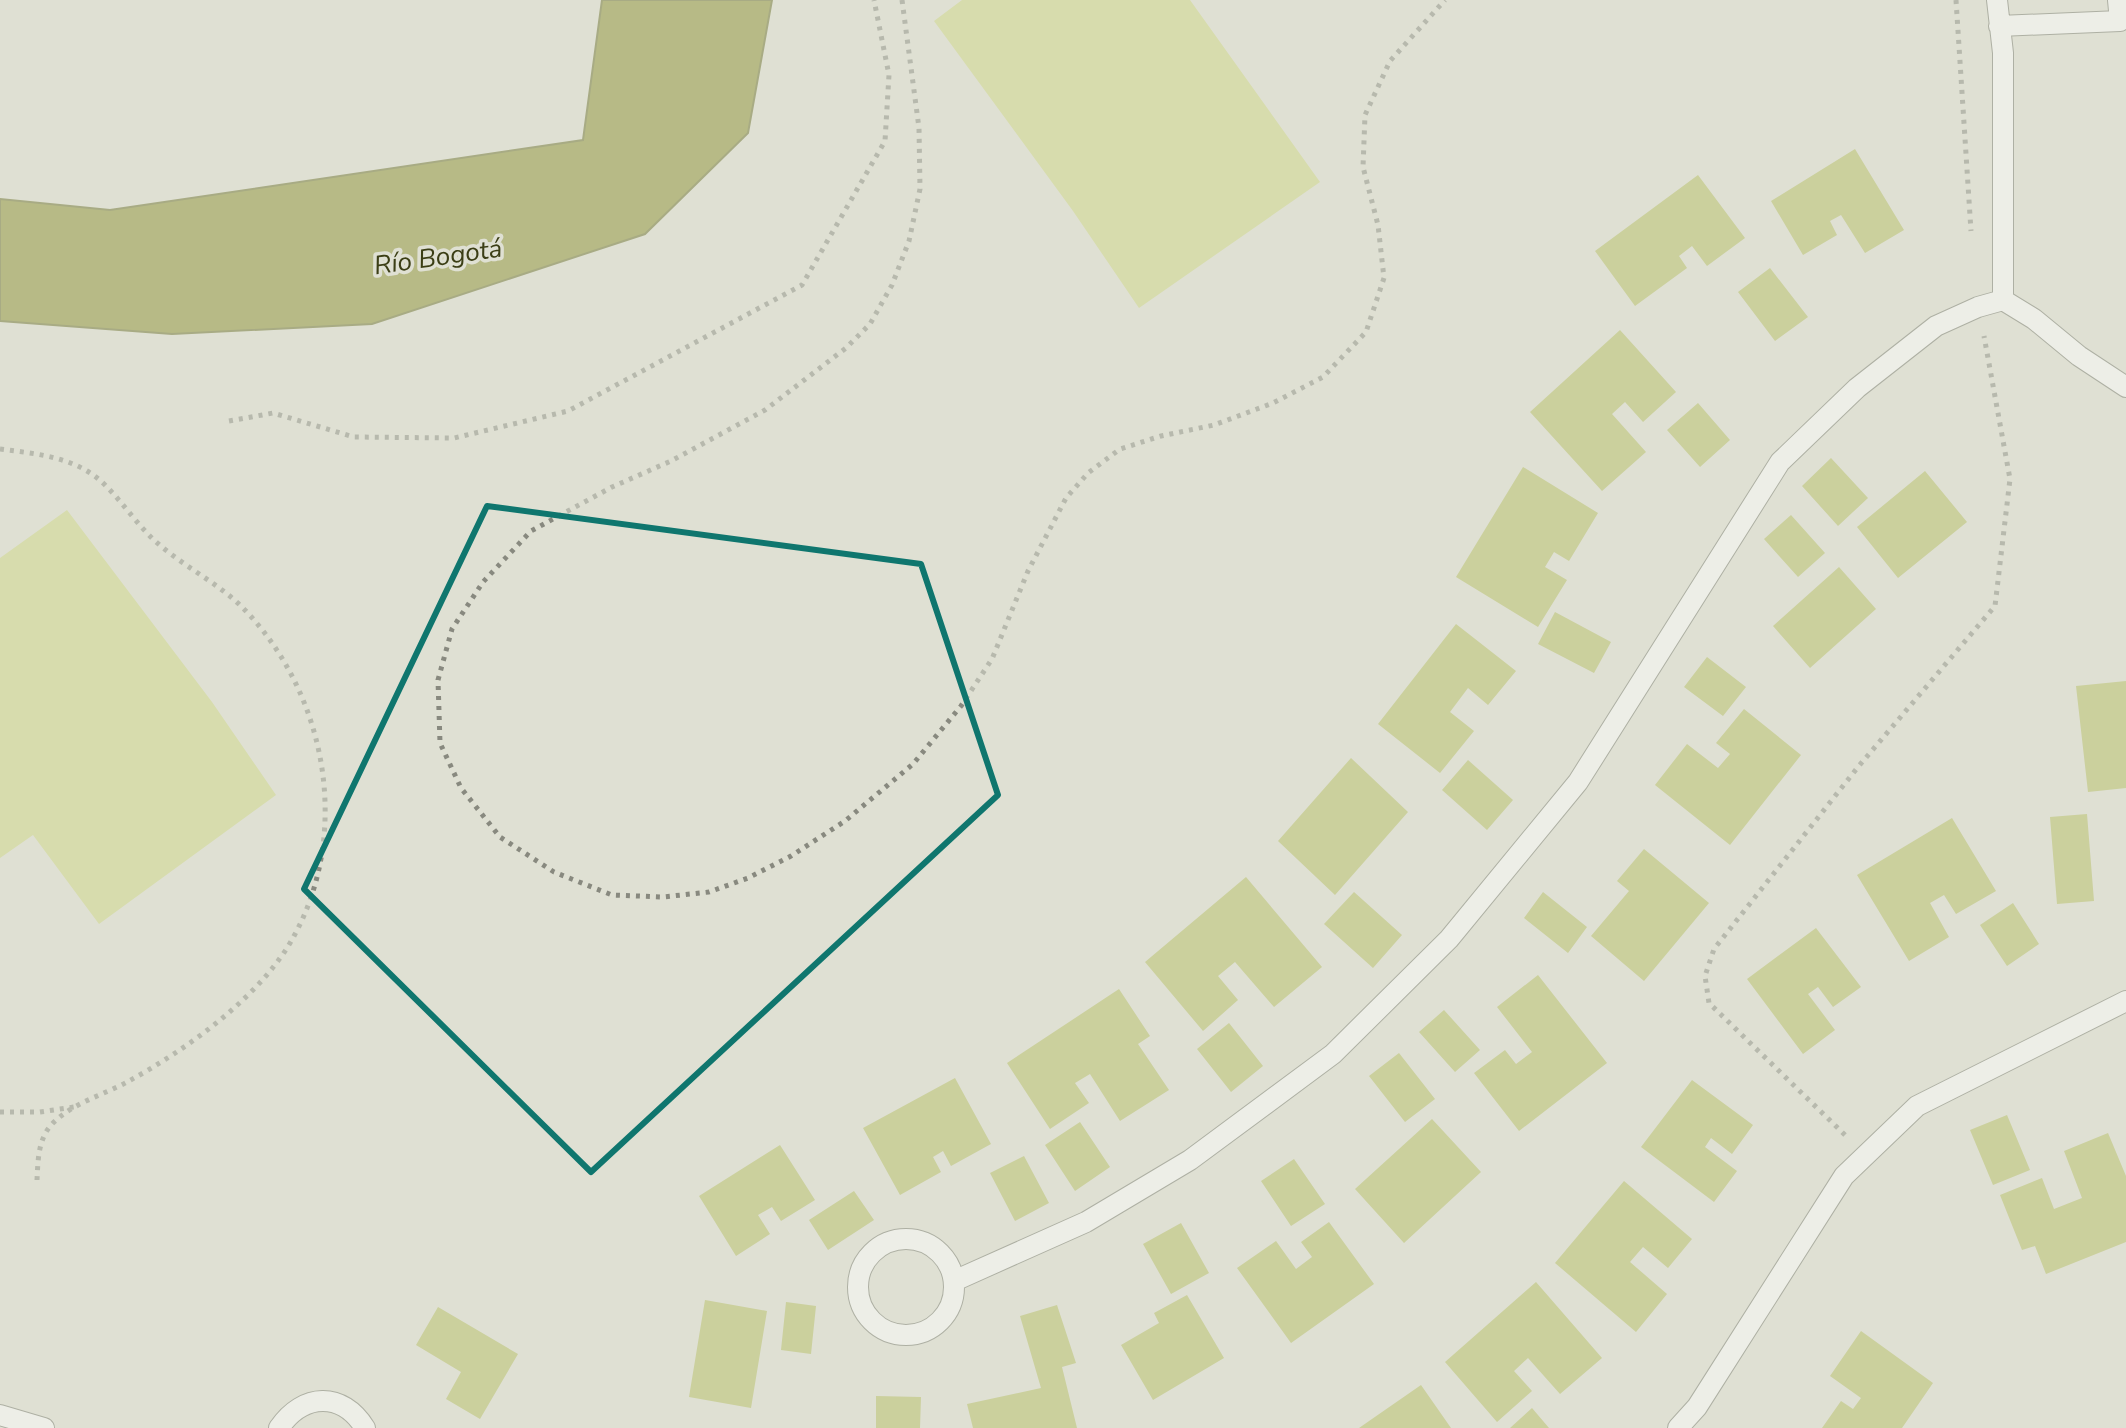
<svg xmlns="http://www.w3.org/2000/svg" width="2126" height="1428" viewBox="0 0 2126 1428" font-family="'Nunito Sans',sans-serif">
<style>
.green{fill:#cfd77e}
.water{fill:#878d28;stroke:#676c24;stroke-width:2}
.building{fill:#b4bc5b}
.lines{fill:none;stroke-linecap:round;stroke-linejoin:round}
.lane-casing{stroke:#74766a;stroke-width:22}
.path{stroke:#88897f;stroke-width:5;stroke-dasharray:4 6;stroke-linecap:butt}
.lane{stroke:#fff;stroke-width:20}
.marked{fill:none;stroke:#0f766e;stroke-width:6;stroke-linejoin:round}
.labels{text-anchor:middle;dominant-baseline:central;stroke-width:7;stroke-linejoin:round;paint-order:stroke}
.water-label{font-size:26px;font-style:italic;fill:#3b3e15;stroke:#dfe0d3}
</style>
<rect width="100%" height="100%" fill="#dfe0d3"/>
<path class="green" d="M962,0H1190L1320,182L1139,308L1073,211L934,21Z
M67,510L212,702L276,795L99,924L33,835L0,858V558Z"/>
<path class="water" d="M602,0H772L748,133L645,234L372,324L172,334L0,321V199L110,210L583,140Z"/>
<path class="building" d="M1855,149L1904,230L1865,253L1841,215L1830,221L1837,235L1803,255L1771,201Z
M1698,175L1745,238L1707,266L1692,246L1679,256L1687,268L1635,306L1595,251Z
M1770,268L1808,317L1775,341L1738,292Z
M1620,330L1676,392L1643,422L1625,402L1612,414L1646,452L1602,491L1530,412Z
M1698,403L1730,440L1700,467L1667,430Z
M1831,458L1868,498L1838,526L1802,486Z
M1523,467L1598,513L1569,561L1554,552L1545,567L1567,580L1538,627L1456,577Z
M1925,471L1967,522L1898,578L1857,527Z
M1791,515L1825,553L1798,577L1764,539Z
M1839,567L1876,609L1810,668L1773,626Z
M1555,612L1611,642L1594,673L1538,644Z
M1456,624L1516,671L1488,705L1468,688L1450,712L1474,731L1440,773L1378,724Z
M1707,657L1746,687L1723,716L1684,687Z
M2126,681V788L2088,792L2076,686Z
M1744,709L1801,755L1730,845L1655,785L1687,744L1718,768L1730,754L1716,743Z
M1351,758L1408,812L1335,895L1278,841Z
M1468,760L1513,800L1487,830L1442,790Z
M2087,814L2094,901L2057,904L2050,817Z
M1952,818L1996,891L1956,914L1944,895L1930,903L1949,937L1909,961L1857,875Z
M1644,849L1709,903L1644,981L1591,936L1629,891L1617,881Z
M1246,877L1322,967L1274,1007L1235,962L1218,976L1238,1000L1203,1031L1145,962Z
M1354,892L1402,935L1373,968L1324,924Z
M1543,892L1587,927L1568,953L1524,918Z
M2013,903L2039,944L2007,966L1980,925Z
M1816,928L1861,987L1833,1007L1818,987L1808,994L1835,1030L1803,1054L1747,979Z
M1538,975L1607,1063L1519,1131L1474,1073L1505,1050L1516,1064L1532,1052L1497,1007Z
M1119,989L1150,1036L1138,1044L1169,1090L1120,1121L1090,1074L1075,1083L1089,1103L1050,1129L1007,1063Z
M1444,1010L1480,1050L1455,1072L1419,1032Z
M1229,1023L1263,1066L1231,1092L1197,1049Z
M1399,1053L1435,1099L1405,1122L1369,1076Z
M955,1078L991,1144L951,1166L943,1151L933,1157L941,1172L900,1195L863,1128Z
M1692,1080L1753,1125L1732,1154L1711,1138L1705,1147L1737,1171L1714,1202L1641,1147Z
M2007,1115L2030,1170L1993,1185L1970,1130Z
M1432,1119L1481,1172L1404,1243L1355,1189Z
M1080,1122L1110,1167L1075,1191L1045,1145Z
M2108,1133L2126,1176V1242L2046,1274L2035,1246L2022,1250L2000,1195L2042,1178L2054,1209L2082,1198L2064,1151Z
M780,1145L815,1200L781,1221L772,1207L758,1215L770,1234L736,1256L699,1196Z
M1024,1156L1049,1203L1015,1221L990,1173Z
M1294,1159L1325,1204L1291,1226L1261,1181Z
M1624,1181L1692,1239L1668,1268L1643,1247L1630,1262L1667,1294L1636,1332L1555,1263Z
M854,1191L874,1220L828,1250L809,1220Z
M1329,1222L1374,1284L1291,1343L1237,1268L1276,1241L1296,1269L1312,1257L1301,1242Z
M1181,1223L1209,1273L1171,1294L1143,1244Z
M1536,1282L1602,1358L1560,1394L1528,1358L1514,1371L1532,1391L1497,1422L1445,1362Z
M1187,1295L1224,1358L1153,1400L1121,1345L1159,1323L1154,1313Z
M705,1300L767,1311L751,1408L689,1397Z
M786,1302L816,1306L811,1354L781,1350Z
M1057,1305L1076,1363L1062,1367L1077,1428H973L967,1404L1041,1388L1020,1316Z
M438,1307L518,1354L480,1419L446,1399L461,1372L416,1345Z
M1861,1331L1933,1383L1902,1428H1822L1841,1401L1853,1409L1861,1398L1830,1376Z
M1421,1385L1451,1428H1359Z
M876,1396L921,1397L920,1428H876Z
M1532,1408L1549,1428H1510Z"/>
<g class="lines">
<defs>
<path id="lane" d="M1997,0L2003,53V300L2034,319L2079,356L2126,387
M1999,26L2120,21L2118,0
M858 1287a48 48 0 1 1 96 0a48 48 0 1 1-96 0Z
M954,1281L1086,1222L1190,1160L1333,1054L1449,939L1578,782L1780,462L1857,388L1936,326L1978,307L2003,300
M0,1415L44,1428
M279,1428C303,1393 342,1391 365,1428
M1678,1428L1697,1407L1844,1176L1917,1106L2126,1001"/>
</defs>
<use href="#lane" class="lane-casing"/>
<path class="path" d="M902,0L919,128L920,189L909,241L892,285L870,324L846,348L765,410L671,461L612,487L531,531L483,582L452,629L438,680L440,743L461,788L500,837L554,872L612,895L663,897L709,892L748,878L791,856L845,821L913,764L961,706L992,659L1028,571L1066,498L1088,473L1120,449L1161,436L1214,425L1273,403L1323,377L1366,332L1384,278L1378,225L1363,167L1365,115L1390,61L1445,0
M1956,0L1971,231
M229,421L273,413L354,437L454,438L568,411L802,285L885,141L889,75L874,0
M0,449C38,454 78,457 106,486C123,503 137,524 154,540C181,565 215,581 241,606C326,691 352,830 294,936C262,996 186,1050 127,1082C103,1095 73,1103 53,1123C38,1138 38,1160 37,1180
M0,1112H40L74,1107
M1845,1135L1709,1003L1705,976L1714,949L1858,767L1995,606L2010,479L1984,336"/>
<use href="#lane" class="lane"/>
</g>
<path d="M0 0H2126V1428H0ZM487,506L921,564L998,795L591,1172L304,889Z" fill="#dfe0d3" fill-opacity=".55" fill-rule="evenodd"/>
<path class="marked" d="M487,506L921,564L998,795L591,1172L304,889Z"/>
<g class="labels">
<g class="water-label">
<text transform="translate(438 257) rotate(-8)">Río Bogotá</text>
</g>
</g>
</svg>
